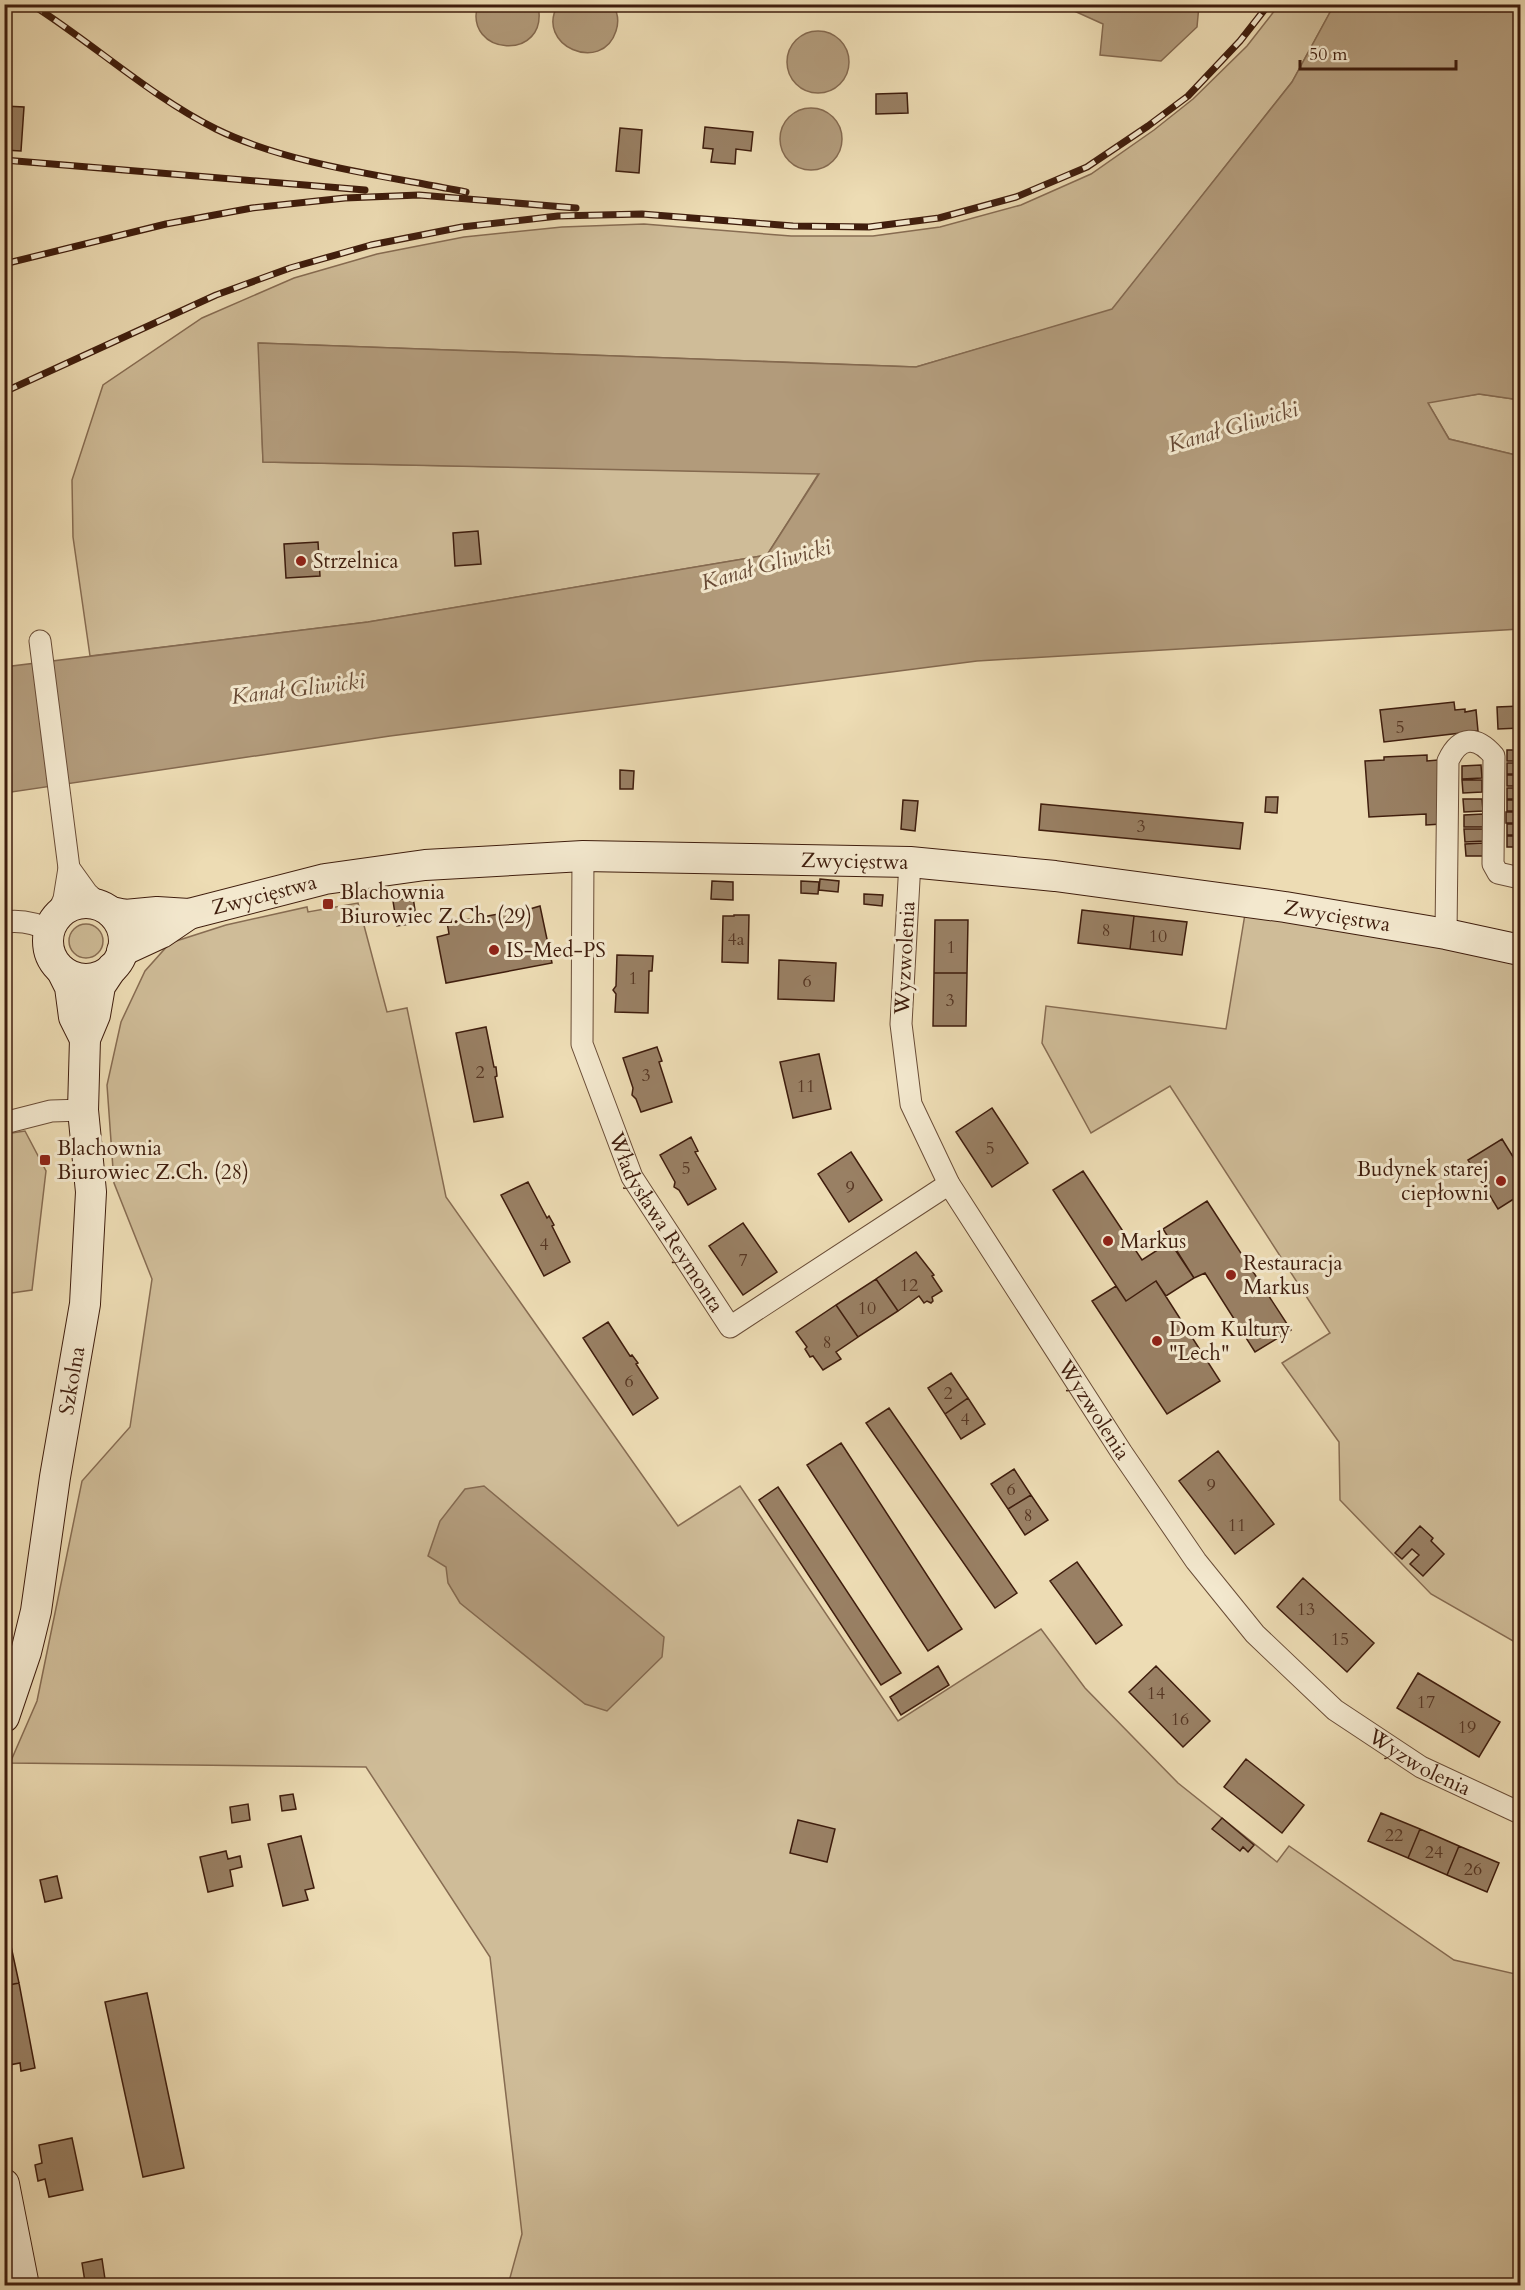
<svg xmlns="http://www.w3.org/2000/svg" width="1525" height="2290" viewBox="0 0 1525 2290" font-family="Cardo,serif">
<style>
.green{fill:#cfbc98;stroke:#876c52;stroke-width:1.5}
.water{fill:#b29b7b;stroke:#84694f;stroke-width:1.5}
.building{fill:#998064;stroke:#3f1d0d;stroke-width:1.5}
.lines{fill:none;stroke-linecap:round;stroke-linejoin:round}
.street-casing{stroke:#6a4d37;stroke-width:23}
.secondary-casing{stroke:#3f1d0d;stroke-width:32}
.street{stroke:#f3e8ce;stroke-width:21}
.secondary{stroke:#f3e8ce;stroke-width:30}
.rail-casing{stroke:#3f1d0d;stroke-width:7}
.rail{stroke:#f3e8ce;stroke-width:4.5;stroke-dasharray:14;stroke-linecap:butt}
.poi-dot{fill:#8f2418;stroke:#f3e8ce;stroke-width:2}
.labels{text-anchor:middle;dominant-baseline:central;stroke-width:6;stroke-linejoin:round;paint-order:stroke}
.number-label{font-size:18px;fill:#563623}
.poi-label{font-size:21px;fill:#3f1d0d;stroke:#f3e8ce;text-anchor:start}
.street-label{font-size:21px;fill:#3f1d0d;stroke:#f3e8ce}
.water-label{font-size:22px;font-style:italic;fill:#674934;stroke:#f3e8ce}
</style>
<rect width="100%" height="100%" fill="#eddcb4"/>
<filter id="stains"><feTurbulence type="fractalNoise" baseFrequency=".00333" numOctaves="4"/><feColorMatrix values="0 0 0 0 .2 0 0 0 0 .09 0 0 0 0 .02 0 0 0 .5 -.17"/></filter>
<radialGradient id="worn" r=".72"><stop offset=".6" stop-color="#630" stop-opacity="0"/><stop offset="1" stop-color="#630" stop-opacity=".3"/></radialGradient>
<path class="green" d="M1279,5H1334L1292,82L1112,310L916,367L259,343L263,462L819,473L767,555L368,622L90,656L73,537L72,480L103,385L202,318L294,278L377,254L464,237L562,227L644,224L791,236H873L940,227L1021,205L1091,174L1154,130L1193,99L1247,46Z
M1479,394L1520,400V456L1449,439L1427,402Z
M1247,902L1520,950V1645L1431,1594L1340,1500L1339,1442L1282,1363L1330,1333L1170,1086L1091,1133L1042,1043L1046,1006L1226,1029Z
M358,903L387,1012L407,1008L446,1197L678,1526L740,1486L898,1721L1041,1629L1085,1688L1178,1783L1277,1862L1289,1846L1454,1960L1520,1975V2285H508L522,2234L490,1957L366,1767L10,1763L37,1701L82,1481L130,1427L152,1279L114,1183L107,1085L121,1022L145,971L170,943L226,925L307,907L308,912Z
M69 941a17 17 0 1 1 34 0a17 17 0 1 1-34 0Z
M25,1131L46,1171L32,1290L5,1294V1134Z"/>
<path class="water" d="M478,4L538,5C550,63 462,56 478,4Z
M613,5C618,13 619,22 616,31C602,75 534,45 558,5Z
M1061,5H1199L1197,27L1161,61L1100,55L1103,24Z
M1334,5H1520V400L1479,394L1428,403L1449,439L1520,456V629L977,661L390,736L5,793L4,667L368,622L767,555L819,474L263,462L258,343L916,367L1112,309L1292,82Z
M787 62a31 31 0 1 1 62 0a31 31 0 1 1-62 0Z
M780 139a31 31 0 1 1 62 0a31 31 0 1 1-62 0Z
M484,1486L664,1637L662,1657L607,1711L585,1704L460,1603L448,1583L446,1567L428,1556L440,1521L465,1489Z"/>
<path class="building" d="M907,93L908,113L876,114V94Z
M4,106L24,107L21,151L4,150Z
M705,127L753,132L751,151L736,149L735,164L711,162L713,149L703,148Z
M620,128L642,130L639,173L616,171Z
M9,528L11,555L4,556V529Z
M478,531L481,564L455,566L453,533Z
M318,542L320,576L286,578L284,544Z
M1454,702L1455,710L1465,709V712L1476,710L1478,731L1384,742L1380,710Z
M1520,706V728L1498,729L1497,707Z
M1507,750H1520V761H1507Z
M1427,755V761L1438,760L1442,824L1426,825V814L1369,817L1365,761L1384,760V757Z
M1507,763H1520V774H1507Z
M1481,765L1482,778L1462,779V766Z
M620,770L634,771L633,789H620Z
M1507,775H1520V786H1507Z
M1462,780H1482V792L1463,793Z
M1507,788H1520V799H1507Z
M1266,797H1278L1277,813L1265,812Z
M1463,799H1482L1483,811L1464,812Z
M903,800L918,801L915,831L901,829Z
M1507,800H1520V811H1507Z
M1041,804L1243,823L1240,849L1039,830Z
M1506,812H1520V823H1506Z
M1483,814L1484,827H1464V815Z
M1507,824H1520V835H1507Z
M1464,829H1484V841L1465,842Z
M1507,836H1520V847H1507Z
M1484,843L1485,856H1466L1465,844Z
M820,879L839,881L838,892L819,890Z
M712,881L733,882V900L711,899Z
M801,881L819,882L818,894L801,893Z
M864,894L883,895L882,906L864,904Z
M413,897L417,923L397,926L393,901Z
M540,906L552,963L446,983L437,937L449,934L447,922L448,923L521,910L522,908L523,911Z
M1082,910L1134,916L1130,949L1078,943Z
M734,915H749L748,963L722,962L723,916H734Z
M1134,916L1187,922L1182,955L1130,949Z
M935,920H968L967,973H934Z
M617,955L653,956L652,971H649L648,1013L615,1012L616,994L613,990L616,986Z
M779,960L836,963L834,1001L778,999Z
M934,973H967L966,1026H933Z
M486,1027L494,1067H496L497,1076L495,1077L503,1117L474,1122L456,1033Z
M657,1047L662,1061L659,1062L672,1102L641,1112L636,1099L632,1095L633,1088L623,1058Z
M819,1054L831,1109L793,1118L780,1062Z
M992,1108L1028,1163L992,1187L956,1132Z
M691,1137L698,1151L695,1152L716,1189L688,1205L679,1190L674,1187L675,1182L660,1155Z
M1502,1139L1520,1168V1195L1498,1209L1468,1160Z
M851,1152L882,1200L849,1222L818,1174Z
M1083,1171L1142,1260L1170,1242L1194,1278L1166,1296L1156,1281L1126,1301L1053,1190Z
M528,1182L547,1218L549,1216L554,1225L552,1226L570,1262L544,1276L501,1195Z
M1207,1201L1291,1330L1255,1352L1205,1273L1194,1278L1163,1229Z
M743,1223L777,1272L743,1295L709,1246Z
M916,1252L934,1275L932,1276L942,1291L932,1297L933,1301L931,1303L927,1301L924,1303L919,1296L898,1311L876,1279Z
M876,1279L898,1311L858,1337L836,1305Z
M1156,1281L1220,1381L1167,1414L1092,1301L1116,1286L1126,1301Z
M836,1305L858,1337L836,1352L841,1359L823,1370L813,1356L810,1357L805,1349L807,1347L796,1332Z
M608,1322L630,1356L632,1355L638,1363L636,1364L658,1398L633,1415L583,1338Z
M951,1373L968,1398L945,1414L928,1388Z
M968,1398L985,1424L961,1439L945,1414Z
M889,1408L1017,1593L995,1608L866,1423Z
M841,1443L962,1629L928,1651L807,1465Z
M1218,1451L1274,1524L1235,1554L1179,1481Z
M1014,1469L1031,1495L1008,1509L991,1484Z
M778,1487L901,1673L881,1685L759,1500Z
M1031,1495L1048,1520L1025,1535L1008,1509Z
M1420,1526L1433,1538L1431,1541L1444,1554L1423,1576L1410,1564L1419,1555L1412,1549L1402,1559L1395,1553Z
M1077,1562L1122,1625L1096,1644L1050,1581Z
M1303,1578L1374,1643L1347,1672L1277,1607Z
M938,1666L949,1685L901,1715L890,1697Z
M1156,1666L1210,1721L1183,1747L1129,1692Z
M1418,1673L1500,1722L1479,1757L1397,1708Z
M1246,1759L1304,1805L1282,1833L1224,1787Z
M293,1794L296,1809L282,1811L280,1796Z
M248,1804L250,1820L232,1823L230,1807Z
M1381,1813L1420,1829L1408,1858L1368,1841Z
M1222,1818L1254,1845L1248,1852L1243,1847L1240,1851L1212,1829Z
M798,1820L835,1829L827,1862L790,1853Z
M1420,1829L1459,1846L1447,1875L1408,1858Z
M301,1836L314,1888L305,1890L308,1900L283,1906L268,1844Z
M1459,1846L1499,1863L1487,1892L1447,1875Z
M226,1851L228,1859L240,1856L242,1867L230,1870L233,1886L208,1892L200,1857Z
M57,1876L62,1898L45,1902L40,1880Z
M4,1914L19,1983L4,1986Z
M19,1983L35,2068L21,2071L20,2063L4,2066V1986Z
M147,1993L184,2168L143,2177L105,2002Z
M72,2138L83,2190L49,2197L45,2179L38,2181L35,2165L42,2163L39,2145Z
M102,2259L105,2279L85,2282L82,2263Z"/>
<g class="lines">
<defs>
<g id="street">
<path d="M40,641L69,868L64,899L55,919"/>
<path id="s1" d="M583,856L582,1044L632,1177L730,1327L949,1184"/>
<path id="s2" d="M910,862L901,1024L911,1104L949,1184L1122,1453L1196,1561L1255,1634L1335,1710L1421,1767L1520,1813"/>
<path d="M69,868L87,893L100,905"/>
<path d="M4,922C21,920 35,922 49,931"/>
<path d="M1446,934L1448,761C1460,735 1477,736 1494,756L1493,864L1498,873L1520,878"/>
<path d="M4,1123L51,1111L83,1110"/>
</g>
<g id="secondary">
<circle cx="86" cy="941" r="38"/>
<path id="s3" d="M111,912L125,915L157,912L189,914L325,879L425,865L583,856L910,862L1055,876L1285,907L1446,934L1520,950"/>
<path d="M122,951L161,933L189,914"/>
<path d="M62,971L70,987L74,1017L85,1039"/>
<path id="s4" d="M4,1717L26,1652L36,1611L55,1477L85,1304L91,1192L83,1110L85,1039L95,1015L100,986L112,968"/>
<path d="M4,2184L24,2286"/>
</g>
</defs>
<use href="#street" class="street-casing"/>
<use href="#secondary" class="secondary-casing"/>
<use href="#street" class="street"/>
<use href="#secondary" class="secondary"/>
<defs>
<path id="rail" d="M31,4C94,44 150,96 216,129C289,165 387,176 466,192
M4,160L365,190
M4,264L166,224L252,208L345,198L419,195L576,208
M4,392L216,295L290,268L371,245L462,227L558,216L642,214L793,226L869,227L939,218L1016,197L1087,167L1148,126L1188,96L1240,41L1269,4"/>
</defs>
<use href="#rail" class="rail-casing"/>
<use href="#rail" class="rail"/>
</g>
<g class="poi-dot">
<circle cx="301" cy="561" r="6"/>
<rect x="322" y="898" width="12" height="12" rx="3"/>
<circle cx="494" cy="950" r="6"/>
<rect x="39" y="1154" width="12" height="12" rx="3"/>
<circle cx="1501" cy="1181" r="6"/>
<circle cx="1108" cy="1241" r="6"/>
<circle cx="1231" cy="1275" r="6"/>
<circle cx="1157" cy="1341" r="6"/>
</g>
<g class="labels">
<g class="number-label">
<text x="1400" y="727">5</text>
<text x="1141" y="826">3</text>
<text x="1106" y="930">8</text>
<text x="1158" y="936">10</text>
<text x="736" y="939">4a</text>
<text x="951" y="947">1</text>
<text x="633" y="978">1</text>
<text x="807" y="981">6</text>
<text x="950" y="1000">3</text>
<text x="480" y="1072">2</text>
<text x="646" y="1075">3</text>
<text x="806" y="1086">11</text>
<text x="990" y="1148">5</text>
<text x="686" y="1168">5</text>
<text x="850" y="1187">9</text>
<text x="544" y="1244">4</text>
<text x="743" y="1260">7</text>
<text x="909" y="1285">12</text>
<text x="867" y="1308">10</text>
<text x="827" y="1342">8</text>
<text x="629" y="1381">6</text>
<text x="948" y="1393">2</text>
<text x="965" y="1419">4</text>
<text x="1211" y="1485">9</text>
<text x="1011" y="1489">6</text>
<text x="1028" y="1515">8</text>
<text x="1237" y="1525">11</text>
<text x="1306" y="1609">13</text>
<text x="1340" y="1639">15</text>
<text x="1156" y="1693">14</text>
<text x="1426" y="1702">17</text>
<text x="1180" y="1719">16</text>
<text x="1467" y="1727">19</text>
<text x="1394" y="1835">22</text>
<text x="1434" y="1852">24</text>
<text x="1473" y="1869">26</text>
</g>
<g class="poi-label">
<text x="313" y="561">Strzelnica</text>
<text x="340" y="892">Blachownia<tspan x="340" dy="24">Biurowiec Z.Ch. (29)</tspan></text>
<text x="506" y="950">IS-Med-PS</text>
<text x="57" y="1148">Blachownia<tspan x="57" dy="24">Biurowiec Z.Ch. (28)</tspan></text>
<text x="1489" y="1169" text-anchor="end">Budynek starej<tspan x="1489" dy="24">ciepłowni</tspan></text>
<text x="1120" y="1241">Markus</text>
<text x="1243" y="1263">Restauracja<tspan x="1243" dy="24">Markus</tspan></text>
<text x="1169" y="1329">Dom Kultury<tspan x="1169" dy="24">"Lech"</tspan></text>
</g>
<g class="street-label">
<text stroke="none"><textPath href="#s3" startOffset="750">Zwycięstwa</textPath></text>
<text stroke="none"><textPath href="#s3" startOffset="156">Zwycięstwa</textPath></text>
<text stroke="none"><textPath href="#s3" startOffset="1236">Zwycięstwa</textPath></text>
<text transform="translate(905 958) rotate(-87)">Wyzwolenia</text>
<text stroke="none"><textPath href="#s1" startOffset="386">Władysława Reymonta</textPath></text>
<text stroke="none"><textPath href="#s4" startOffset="344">Szkolna</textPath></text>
<text stroke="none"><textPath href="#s2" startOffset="600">Wyzwolenia</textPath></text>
<text stroke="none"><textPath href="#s2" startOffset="1086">Wyzwolenia</textPath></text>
</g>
<g class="water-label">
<text transform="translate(1233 427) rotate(-16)">Kanał Gliwicki</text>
<text transform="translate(766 565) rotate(-16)">Kanał Gliwicki</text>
<text transform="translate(298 689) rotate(-7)">Kanał Gliwicki</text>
</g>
</g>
<rect width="1525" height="2290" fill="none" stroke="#eddcb4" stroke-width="24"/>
<rect x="6" y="6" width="1513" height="2278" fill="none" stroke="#3f1d0d" stroke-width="3"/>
<rect x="12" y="12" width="1501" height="2266" fill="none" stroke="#3f1d0d" stroke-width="1.5"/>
<path d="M1300 60v9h156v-9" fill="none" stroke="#3f1d0d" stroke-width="3"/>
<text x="1309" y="60" font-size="18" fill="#3f1d0d" stroke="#f3e8ce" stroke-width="4.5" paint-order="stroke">50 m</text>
<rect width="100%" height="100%" filter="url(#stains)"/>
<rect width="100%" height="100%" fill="url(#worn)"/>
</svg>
